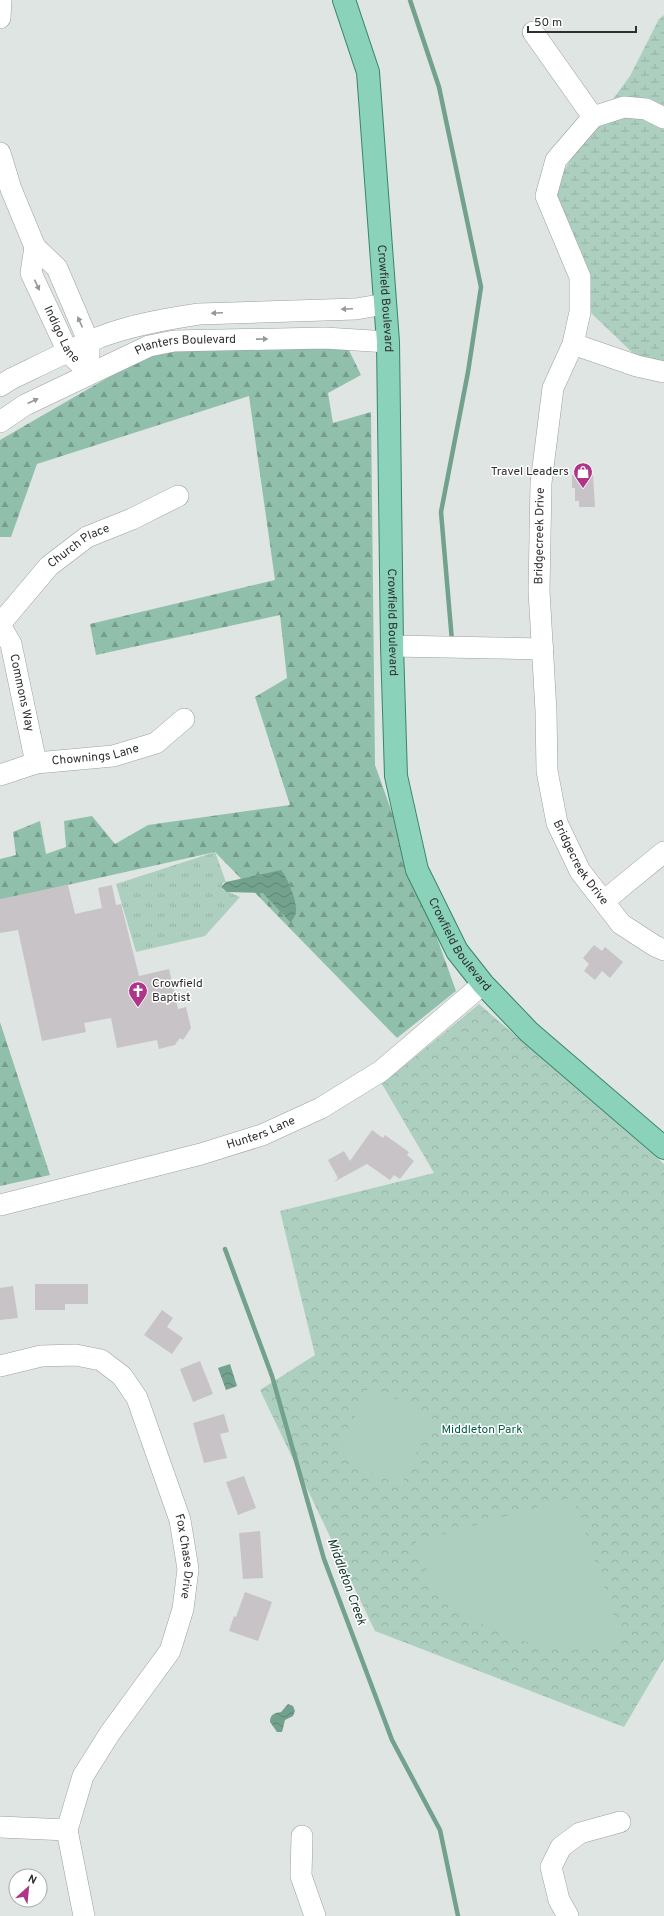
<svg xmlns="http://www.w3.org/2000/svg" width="664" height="1916" viewBox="0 0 664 1916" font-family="Overpass,sans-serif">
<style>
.grass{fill:url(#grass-tufts)}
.forest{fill:url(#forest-firs)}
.wetland{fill:url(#wetland-marsh)}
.park{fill:url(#park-crowns)}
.pitch{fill:#adcfc0}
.water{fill:url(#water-waves)}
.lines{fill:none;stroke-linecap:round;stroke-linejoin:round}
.stream{stroke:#72a18d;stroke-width:4.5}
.building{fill:#c8c3c6}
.minor-casing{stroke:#9ca19f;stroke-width:22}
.major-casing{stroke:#37866b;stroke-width:24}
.minor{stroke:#fff;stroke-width:21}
.major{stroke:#8ad2b9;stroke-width:22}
.oneway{fill:#969897}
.labels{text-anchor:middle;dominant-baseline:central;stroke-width:3;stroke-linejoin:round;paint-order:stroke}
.street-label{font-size:12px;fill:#2e302f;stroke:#fff}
.poi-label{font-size:12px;fill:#2e302f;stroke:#fff;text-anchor:end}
.park-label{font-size:12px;fill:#036147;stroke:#fff}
.water-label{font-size:13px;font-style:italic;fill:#123b2d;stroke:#fff}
</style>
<defs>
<pattern id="grass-tufts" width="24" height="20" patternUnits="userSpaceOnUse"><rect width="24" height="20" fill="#adcfc0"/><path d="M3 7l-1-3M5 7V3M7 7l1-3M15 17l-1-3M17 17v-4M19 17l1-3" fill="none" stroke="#95b2a5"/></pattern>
<pattern id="forest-firs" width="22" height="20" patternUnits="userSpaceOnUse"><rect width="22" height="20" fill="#90c0ac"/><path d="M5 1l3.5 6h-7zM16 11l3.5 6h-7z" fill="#769c8c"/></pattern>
<pattern id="wetland-marsh" width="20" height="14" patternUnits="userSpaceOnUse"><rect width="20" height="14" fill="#adcfc0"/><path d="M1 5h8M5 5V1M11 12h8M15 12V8" fill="none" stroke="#95b2a5"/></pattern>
<pattern id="park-crowns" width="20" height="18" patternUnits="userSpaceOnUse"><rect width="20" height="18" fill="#adcfc0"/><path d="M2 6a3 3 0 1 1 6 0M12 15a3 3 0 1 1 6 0" fill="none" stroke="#95b2a5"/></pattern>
<pattern id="water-waves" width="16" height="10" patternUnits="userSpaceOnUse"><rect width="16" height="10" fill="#72a18d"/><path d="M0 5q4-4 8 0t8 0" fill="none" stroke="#5e8474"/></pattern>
</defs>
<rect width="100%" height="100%" fill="#dfe5e2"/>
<path class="grass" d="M215,852L226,882L223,883L221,887L224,890L240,897L205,936L136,952L116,884Z"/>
<path class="forest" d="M345,342L361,375L328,393L333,423L371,412L375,765L456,991L397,1038L215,852L0,900V859L16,855L13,832L40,821L46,854L66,847L64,821L92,816L115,844L148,825L290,805L255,697L287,678L280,615L96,655L90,624L275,580L249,396L37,464L11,537H0V440L159,348Z
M0,1022L50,1175L0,1186Z"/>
<path class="wetland" d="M664,15V383L587,309L550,194L580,144L630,76L659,19Z"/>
<path class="park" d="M479,1004L664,1164V1659L624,1727L375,1631L260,1390L315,1355L280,1211L434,1173L382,1084Z"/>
<path class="pitch" d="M369,1386L433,1416L401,1486L337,1456Z
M573,1497L622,1639C572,1658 542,1650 495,1629C481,1623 466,1617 454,1607C435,1591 423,1566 416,1542Z"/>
<path class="water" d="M281,870C288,879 297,900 296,912C296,915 292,920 291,923L263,893L227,892L221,887L226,882Z
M230,1364L237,1386L226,1390L218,1368Z
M288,1704L293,1706L295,1711L293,1716L285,1720L282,1732H277L270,1722C270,1714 275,1713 281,1712Z"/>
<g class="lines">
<path class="stream" d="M410,0L439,87L481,287L468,372L441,512L452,641
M225,1249L272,1376L324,1559L392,1740L440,1830L458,1916"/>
</g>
<path class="building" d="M572,475H593L595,507H579V501H575V488H572Z
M68,885L75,914L102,908L98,888L112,885L116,905L121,904L139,976L169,969L178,1009L186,1007L191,1028L183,1040L180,1038L175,1045L159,1049L157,1040L117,1048L111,1018L84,1023L86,1032L42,1041L18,930L0,933V899Z
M594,945L602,951L605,947L623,962L610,978L602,971L595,980L584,971L589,964L583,958Z
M372,1130L383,1138L385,1135L409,1152L407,1155L414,1161L400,1179L394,1175L390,1180L367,1164L334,1182L338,1178L328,1160L344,1151L350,1161Z
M35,1284H88V1304H65V1310H35Z
M13,1286L18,1318L0,1320V1288Z
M162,1310L173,1318L167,1327L183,1338L172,1354L144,1335Z
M200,1361L213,1394L193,1402L180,1369Z
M224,1414L229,1432L220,1434L227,1458L204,1463L193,1423Z
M244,1476L256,1508L238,1515L226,1482Z
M260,1531L263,1578L243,1579L239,1533Z
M245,1592L272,1602L258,1641L229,1631L234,1616L236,1617Z"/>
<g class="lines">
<defs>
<g id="minor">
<path d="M0,18L1,0"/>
<path d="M533,32L593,117"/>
<path id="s1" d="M664,118L646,109L624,107L593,117L556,160L546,196L580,277V312L573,344L553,388L541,483L539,591L546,711L547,771L557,823L580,871L621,924L655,946L664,950"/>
<path d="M0,153L11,189L35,247L57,268L89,343V356"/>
<path id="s2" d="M35,247L31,273L68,352L78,362"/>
<path d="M573,344L637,366L664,372"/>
<path d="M0,386L11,379C40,365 70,350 100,337C131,325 166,319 199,314L356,309L385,304"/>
<path id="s3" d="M0,422L25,405L149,346L174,341L325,338L388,342"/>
<path id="s4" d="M0,624L49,566L87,537L132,519L178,496"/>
<path id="s5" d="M0,625L11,644L36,763"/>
<path d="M392,646L543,649"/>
<path id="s6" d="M0,775L36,763L113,756L156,743L184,719"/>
<path d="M604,901L664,852"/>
<path id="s7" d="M0,1205L201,1154L262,1135L321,1108L381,1071L483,984"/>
<path id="s8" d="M0,1366L41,1356L76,1355L101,1360L122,1376L137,1398L180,1520L188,1569L183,1609L170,1651L110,1733L83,1776L67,1830L84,1916"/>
<path d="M0,1827L67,1830"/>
<path d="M302,1836L301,1876L315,1916"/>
<path d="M568,1916L559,1900L551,1867L561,1847L580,1833L620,1822"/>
</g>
<g id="major">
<path id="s9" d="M344,0L368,72L388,342L392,646L396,776L417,870L457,951L483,984L529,1032L664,1148"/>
</g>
</defs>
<use href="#minor" class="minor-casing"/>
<use href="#major" class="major-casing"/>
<use href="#minor" class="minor"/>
<use href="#major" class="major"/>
</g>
<defs><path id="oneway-solid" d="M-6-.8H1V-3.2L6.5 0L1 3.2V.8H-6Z"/></defs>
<g class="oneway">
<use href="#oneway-solid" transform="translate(37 285) rotate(65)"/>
<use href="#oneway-solid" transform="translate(347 309) rotate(177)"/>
<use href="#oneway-solid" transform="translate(217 313) rotate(178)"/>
<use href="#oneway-solid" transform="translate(80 322) rotate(-114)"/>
<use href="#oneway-solid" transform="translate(262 339) rotate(-1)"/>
<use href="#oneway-solid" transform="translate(33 401) rotate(-25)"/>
</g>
<defs>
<symbol id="shop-pin" viewBox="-11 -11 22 30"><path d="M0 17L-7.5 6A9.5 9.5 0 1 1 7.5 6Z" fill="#af3588" stroke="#fff"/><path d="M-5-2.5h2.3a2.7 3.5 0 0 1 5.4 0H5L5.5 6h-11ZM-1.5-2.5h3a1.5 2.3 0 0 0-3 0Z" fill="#fff"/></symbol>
<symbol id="church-pin" viewBox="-11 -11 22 30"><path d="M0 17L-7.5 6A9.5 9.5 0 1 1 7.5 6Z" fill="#af3588" stroke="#fff"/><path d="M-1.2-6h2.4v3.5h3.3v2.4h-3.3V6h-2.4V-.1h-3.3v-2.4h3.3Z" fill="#fff"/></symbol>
</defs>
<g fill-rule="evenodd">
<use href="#shop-pin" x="572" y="461" width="22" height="30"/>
<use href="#church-pin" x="127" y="980" width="22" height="30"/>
</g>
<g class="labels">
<g class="street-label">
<text stroke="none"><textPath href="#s9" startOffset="303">Crowfield Boulevard</textPath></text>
<text stroke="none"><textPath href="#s2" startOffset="95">Indigo Lane</textPath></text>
<text stroke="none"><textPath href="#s3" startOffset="204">Planters Boulevard</textPath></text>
<text transform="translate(540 536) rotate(-89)">Bridgecreek Drive</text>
<text stroke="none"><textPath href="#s4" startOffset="112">Church Place</textPath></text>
<text stroke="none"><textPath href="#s9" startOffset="627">Crowfield Boulevard</textPath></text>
<text stroke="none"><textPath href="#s5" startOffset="72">Commons Way</textPath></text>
<text stroke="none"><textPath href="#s6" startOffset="98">Chownings Lane</textPath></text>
<text stroke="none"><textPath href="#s1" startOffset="856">Bridgecreek Drive</textPath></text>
<text stroke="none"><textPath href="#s9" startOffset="963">Crowfield Boulevard</textPath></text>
<text stroke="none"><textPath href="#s7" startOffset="271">Hunters Lane</textPath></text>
<text stroke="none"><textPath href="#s8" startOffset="322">Fox Chase Drive</textPath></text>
</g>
<g class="poi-label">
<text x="569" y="472">Travel Leaders</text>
<text x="152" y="984" text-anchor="start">Crowfield<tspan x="152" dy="14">Baptist</tspan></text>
</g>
<g class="park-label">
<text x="482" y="1430">Middleton Park</text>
</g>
<g class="water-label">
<text transform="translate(346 1582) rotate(70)">Middleton Creek</text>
</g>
</g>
<g transform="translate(28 1888) rotate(27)"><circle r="19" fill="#ffffff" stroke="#abacac"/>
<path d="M0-3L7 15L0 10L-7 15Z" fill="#af3588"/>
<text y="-6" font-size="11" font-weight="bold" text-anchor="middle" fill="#2e302f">N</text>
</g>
<path d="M528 26v6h108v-6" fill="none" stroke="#2e302f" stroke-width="2"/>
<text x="534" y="26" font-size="12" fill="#2e302f" stroke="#ffffff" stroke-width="3" paint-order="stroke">50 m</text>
</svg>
